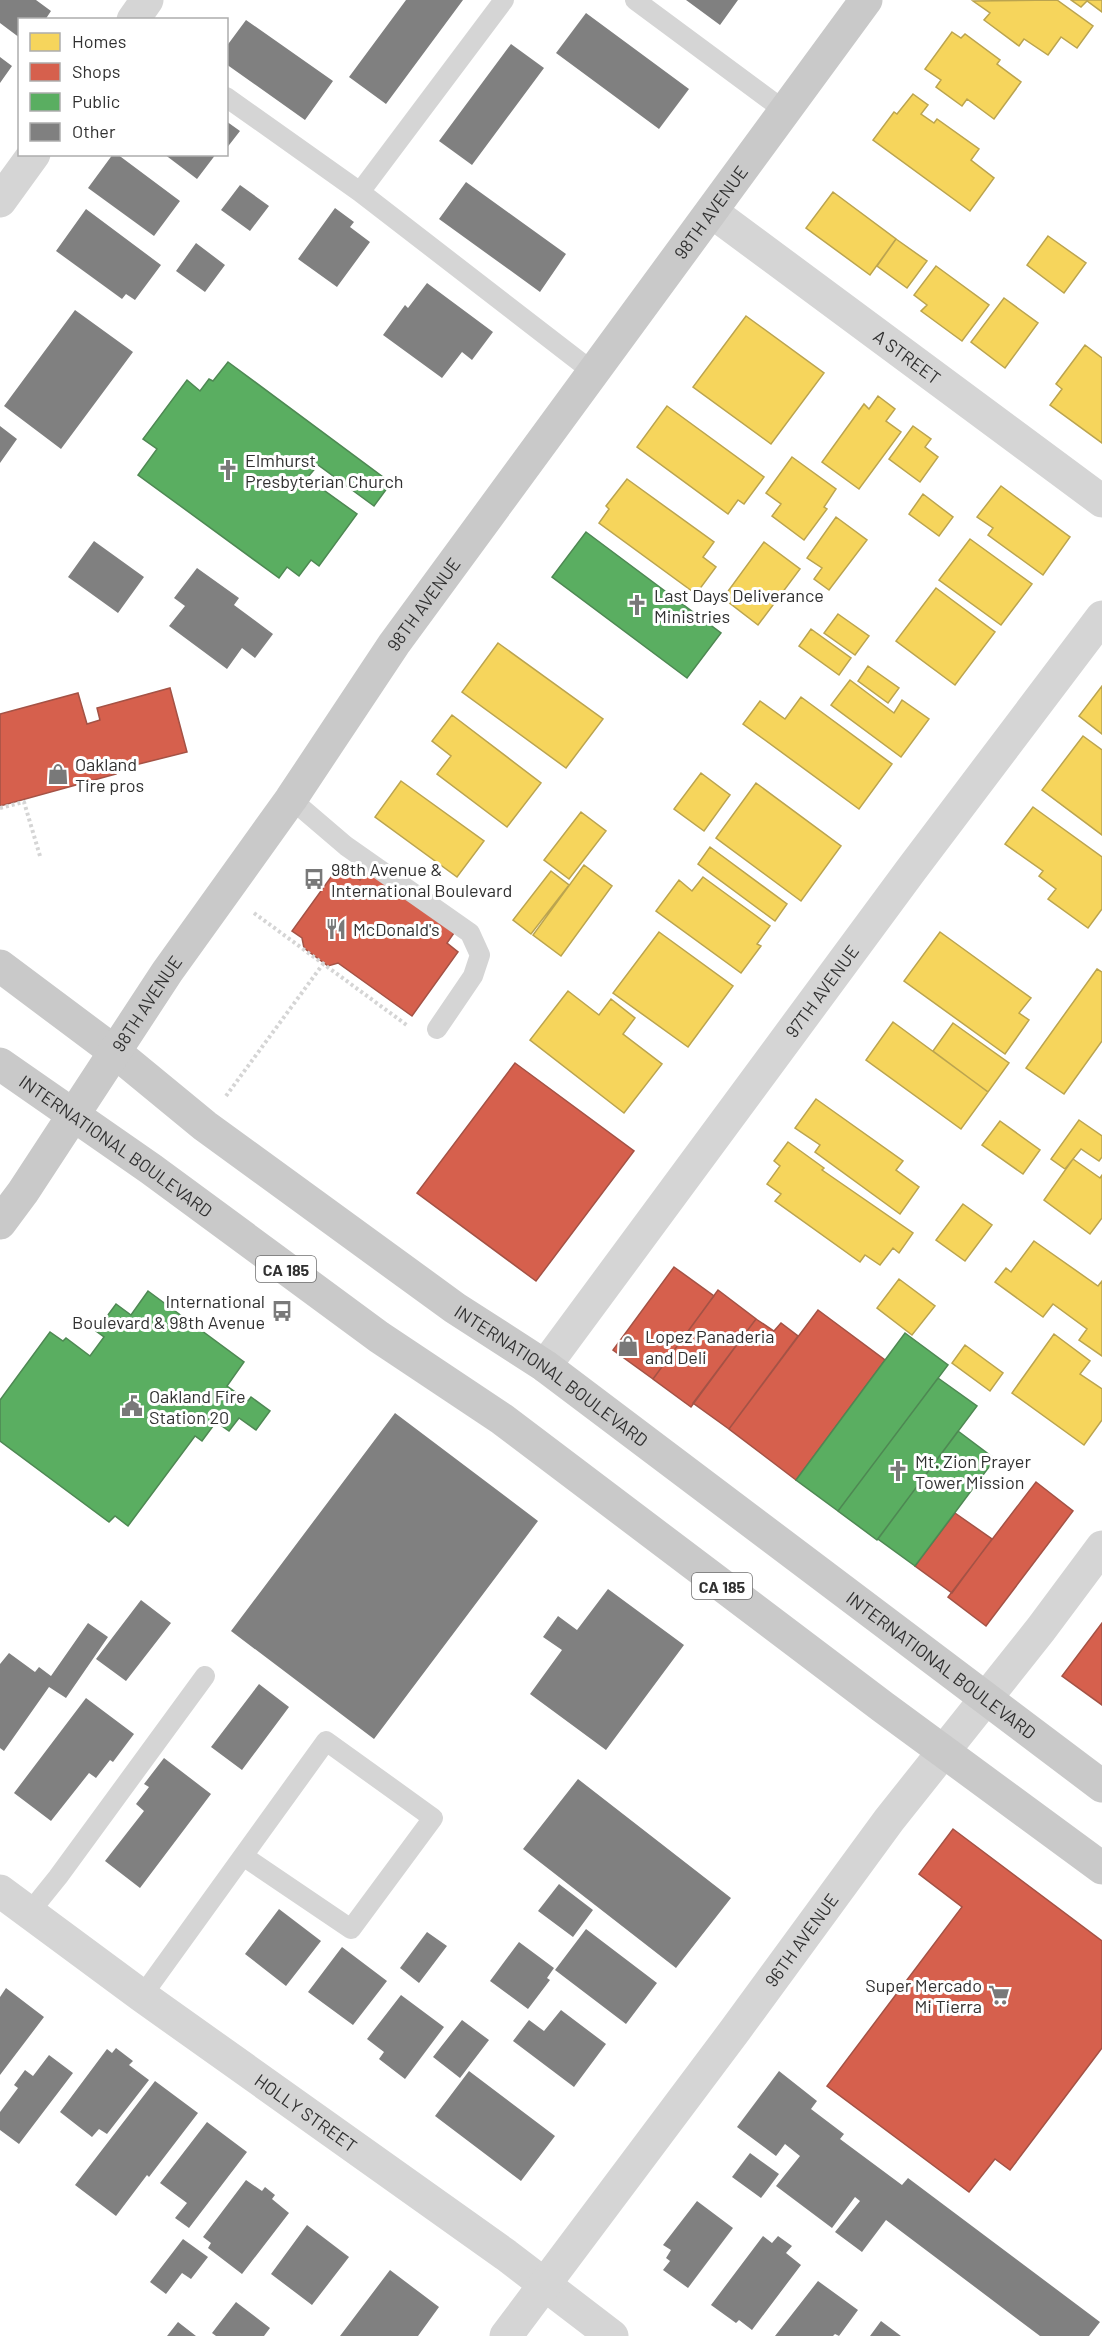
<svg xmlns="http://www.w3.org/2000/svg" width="1102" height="2336" viewBox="0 0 1102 2336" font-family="Barlow,sans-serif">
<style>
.homes{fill:#f6d55c;stroke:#bba44f;stroke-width:1.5}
.shops{fill:#d6604d;stroke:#a45245;stroke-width:1.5}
.public{fill:#5aae61;stroke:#4e8853;stroke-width:1.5}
.building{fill:#808080}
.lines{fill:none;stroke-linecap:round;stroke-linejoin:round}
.path{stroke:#d5d5d5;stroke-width:4;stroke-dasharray:3 3;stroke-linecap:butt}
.service{stroke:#d5d5d5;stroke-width:20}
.minor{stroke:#d5d5d5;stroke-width:33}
.primary{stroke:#c9c9c9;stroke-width:33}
.labels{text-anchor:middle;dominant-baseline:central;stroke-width:6;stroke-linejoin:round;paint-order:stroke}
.shield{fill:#fff;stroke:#6f6f6f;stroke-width:1.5}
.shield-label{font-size:16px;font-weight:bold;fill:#313131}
.street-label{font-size:18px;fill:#313131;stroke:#fff}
.poi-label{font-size:18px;fill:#313131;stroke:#fff;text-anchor:start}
</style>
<rect width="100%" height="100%" fill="#fff"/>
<path class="homes" d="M1057,0L1093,26L1077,48L1061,37L1048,55L1024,39L1019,46L984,20L990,13L973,1Z
M1071,0H1102V12L1087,1L1081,7Z
M952,32L961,38L965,34L1000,60L997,64L1021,82L994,119L967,99L962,106L936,87L941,80L925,69Z
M913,94L928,105L921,114L934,123L937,119L979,149L971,160L994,178L970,211L873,140L894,112L897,114Z
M833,192L896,239L870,275L806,228Z
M1048,236L1086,263L1064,293L1027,265Z
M896,239L927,261L907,288L877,266Z
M936,266L989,305L962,341L921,311L927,305L914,295Z
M1004,298L1038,323L1005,368L971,342Z
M746,316L824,373L771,444L693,387Z
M1085,345L1102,358V443L1050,405L1062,389L1056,384Z
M878,396L895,409L886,421L901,432L859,489L822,462L864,404L869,409Z
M667,406L764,477L744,504L738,500L728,514L637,447Z
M913,426L931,439L925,447L938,457L920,482L889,459Z
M792,457L836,489L824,507L827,509L804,540L772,516L781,504L766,493Z
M627,479L714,542L703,557L716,567L696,594L599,523L609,509L606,506Z
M1001,486L1070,537L1043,575L988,535L993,528L977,517Z
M923,494L953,517L939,536L909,514Z
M836,517L867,540L829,590L814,579L822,568L807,558Z
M970,539L1032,584L1001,625L939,580Z
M764,542L800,569L758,625L723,598Z
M936,588L995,632L955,685L896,641Z
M838,614L869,636L855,655L824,633Z
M811,629L851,658L839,675L799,646Z
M498,643L603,719L566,768L462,692Z
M868,666L899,688L888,703L858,681Z
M850,680L894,713L902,700L929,719L901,757L831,705Z
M1102,686V734L1079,716Z
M801,697L892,764L859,809L743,724L760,701L785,719Z
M452,715L541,783L507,827L437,774L451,756L432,741Z
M1083,736L1102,750V835L1042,790Z
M701,773L730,795L704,831L674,809Z
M401,781L484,841L457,877L375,817Z
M756,783L841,846L801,901L716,838Z
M1033,807L1102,857V909L1088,928L1048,899L1056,889L1039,876L1043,871L1005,844Z
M581,812L606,831L569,879L544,860Z
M710,847L787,904L775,921L698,864Z
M584,865L612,886L561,956L533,935Z
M551,871L569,885L531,934L513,920Z
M703,877L770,926L757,944L761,946L741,973L656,911L679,880L692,891Z
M659,932L733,986L688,1047L613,993Z
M940,932L1031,998L1019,1013L1029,1020L1005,1054L904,981Z
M1097,969L1102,972V1041L1064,1094L1026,1068Z
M568,991L599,1015L611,999L635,1018L623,1034L662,1064L624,1113L530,1040Z
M893,1022L988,1092L961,1129L866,1060Z
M953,1023L1009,1063L988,1092L933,1051Z
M816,1099L903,1161L896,1170L919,1187L900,1214L815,1152L820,1145L795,1128Z
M1079,1120L1102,1136V1157L1099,1161L1081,1149L1065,1169L1051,1159Z
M1000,1121L1040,1150L1023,1174L982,1145Z
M788,1142L824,1168L822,1170L913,1233L899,1253L893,1248L880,1265L865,1255L860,1262L775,1201L781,1194L767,1184L780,1166L774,1161Z
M1073,1159L1100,1178L1102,1175V1218L1090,1234L1044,1200Z
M963,1204L992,1225L965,1261L936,1240Z
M1034,1241L1098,1286L1102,1281V1356L1079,1340L1087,1329L1053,1304L1043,1317L995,1282L1006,1268L1011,1272Z
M899,1279L935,1306L912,1335L877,1308Z
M1054,1334L1090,1361L1080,1374L1102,1389V1420L1084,1445L1012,1393Z
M965,1345L1003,1373L990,1391L952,1363Z"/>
<path class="shops" d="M170,688L187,752L115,770L116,774L0,806V714L78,693L87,724L100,720L97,708Z
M339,866L360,880L366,871L454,933L447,943L458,952L412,1016L338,963L328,966L304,948L302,938L292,931Z
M515,1063L634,1151L536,1281L417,1193Z
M674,1267L714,1296L653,1379L613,1350Z
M718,1290L756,1319L691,1407L653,1379Z
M818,1310L885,1360L796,1480L729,1429Z
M756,1319L774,1331L781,1323L798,1336L729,1429L693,1403Z
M1036,1482L1073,1511L986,1626L948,1597Z
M955,1513L992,1539L952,1593L915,1566Z
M1102,1623V1705L1062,1676Z
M953,1829L1102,1941V2048L1010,2170L995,2159L969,2192L827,2086L962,1907L919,1874Z"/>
<path class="public" d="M228,362L391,483L374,506L318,465L307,478L357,514L319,566L311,560L299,576L287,567L279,578L138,475L157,449L143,439L187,380L200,391L209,379L213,381Z
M586,532L721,633L687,678L552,577Z
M148,1291L244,1362L227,1386L248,1401L251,1397L270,1411L256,1430L239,1418L229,1431L216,1422L202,1441L195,1436L128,1526L115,1516L109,1522L0,1441V1400L50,1332L63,1341L66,1338L90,1356L104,1337L96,1331L116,1304L131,1315Z
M905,1333L948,1365L838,1511L796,1480Z
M938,1378L977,1406L877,1540L838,1511Z
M958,1431L995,1459L915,1566L878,1539Z"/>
<path class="building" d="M0,0H36L51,11L45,20H20V38L0,23Z
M406,0H463L386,104L349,77Z
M686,0H738L720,25Z
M586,13L689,89L659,129L556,53Z
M246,20L333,81L305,120L226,64V47Z
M511,44L544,68L472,165L439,141Z
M0,57L12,66L0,83Z
M226,121L240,131L226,149Z
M113,154H117L180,201L154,236L88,188Z
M164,154H216L197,179Z
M466,182L566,254L540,292L439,219Z
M240,185L269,206L250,231L221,210Z
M335,208L354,222L350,227L370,242L337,287L298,259Z
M86,209L161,265L135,300L126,294L122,299L56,251Z
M196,243L225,265L205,292L176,271Z
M427,283L493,332L472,360L462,352L442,378L383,335L405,305L408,308Z
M75,310L133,352L61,449L4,406Z
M0,426L17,439L0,463Z
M94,541L144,577L118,613L68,577Z
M197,568L239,598L234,605L273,634L255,658L242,648L227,669L169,626L185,606L174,598Z
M395,1413L538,1521L374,1739L231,1631Z
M608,1589L684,1645L606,1750L530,1694L562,1650L543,1637L558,1616L577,1630Z
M141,1600L171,1623L126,1681L96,1659Z
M88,1623L108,1637L66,1698L49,1687L4,1751L0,1748V1664L9,1653L35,1672L39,1667L51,1676Z
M259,1684L289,1707L242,1770L211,1747Z
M86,1698L134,1734L113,1762L110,1760L96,1778L89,1773L51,1821L14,1793Z
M164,1758L211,1794L140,1888L105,1861L144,1811L136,1804L149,1787L144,1784Z
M578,1779L731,1898L676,1968L523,1849Z
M559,1884L593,1910L573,1937L538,1911Z
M279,1909L321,1941L286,1986L245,1954Z
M586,1929L657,1983L626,2024L555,1970Z
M427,1932L447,1946L419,1983L400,1968Z
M519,1942L554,1968L547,1978L550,1980L528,2009L490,1981Z
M342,1947L387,1981L353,2025L308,1992Z
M6,1988L44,2017L0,2075V1997Z
M401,1995L444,2027L405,2079L379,2059L384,2052L367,2039Z
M561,2010L606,2044L574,2087L513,2041L529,2020L544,2031Z
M462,2020L489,2040L460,2078L433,2057Z
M116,2048L133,2061L129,2065L149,2080L107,2134L99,2129L92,2137L60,2112L107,2049L112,2053Z
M49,2055L73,2073L19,2144L0,2130V2112L18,2088L14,2085L25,2070L33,2076Z
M469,2071L555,2136L521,2181L435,2116Z
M779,2071L817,2101L811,2109L844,2134L840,2139L902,2185L908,2178L1100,2322L1089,2336H1040L886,2220L862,2252L835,2232L860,2201L855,2197L832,2228L776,2186L800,2156L785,2144L776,2156L737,2127Z
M155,2081L198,2113L149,2177L147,2175L116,2216L75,2185Z
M207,2122L247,2152L189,2228L175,2218L187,2203L160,2183Z
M750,2153L779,2174L761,2198L732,2177Z
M246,2180L262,2191L265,2187L275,2195L272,2199L289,2213L242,2274L208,2248L211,2243L203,2237Z
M697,2201L733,2228L688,2288L663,2270L670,2261L666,2258L671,2250L663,2245Z
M307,2225L349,2257L312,2305L271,2274Z
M763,2236L772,2243L778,2236L792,2246L786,2253L801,2265L752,2330L739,2320L736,2323L711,2305Z
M183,2239L208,2257L191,2279L182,2273L166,2294L150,2282Z
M390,2270L439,2307L418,2336H340Z
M818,2281L858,2310L839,2336L835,2334L833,2336H775Z
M236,2302L270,2328L264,2336H216L212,2333Z
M881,2321L901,2336H870Z
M178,2322L196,2336H167Z"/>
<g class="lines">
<path class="path" d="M0,808L24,802L40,856
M254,913L408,1026
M226,1096L323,964"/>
<path class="service" d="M635,0L785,111
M226,97L360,192L593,372
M360,192L504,0
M291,799L346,846L470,933L480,955L473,976L437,1029
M29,1913L58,1877L205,1676
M142,1996L326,1741L433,1818L351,1929L243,1856"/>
<g class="minor">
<path d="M133,20L147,0"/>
<path d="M0,201L34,154"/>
<path id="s1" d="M712,212L1102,501"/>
<path id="s2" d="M545,1366L911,870L1102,617"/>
<path id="s3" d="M0,1891L142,1996L506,2255L612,2336"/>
<path id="s4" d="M506,2336L736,2029L889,1820L1041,1629L1102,1547"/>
</g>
<g class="primary">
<path id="s5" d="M0,966L115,1052L205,1126L455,1308L545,1366L1102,1786"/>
<path id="s6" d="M0,1064L151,1169L379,1337L502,1419L883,1707L1102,1868"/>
<path id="s7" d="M0,1223L23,1192L167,972L291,799L394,644L866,0"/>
</g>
</g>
<defs>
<symbol id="church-bare" viewBox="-9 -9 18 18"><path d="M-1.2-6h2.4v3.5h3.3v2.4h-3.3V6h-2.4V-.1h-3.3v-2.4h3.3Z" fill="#797979" stroke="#fff" stroke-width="2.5" paint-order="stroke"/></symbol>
<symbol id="shop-bare" viewBox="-9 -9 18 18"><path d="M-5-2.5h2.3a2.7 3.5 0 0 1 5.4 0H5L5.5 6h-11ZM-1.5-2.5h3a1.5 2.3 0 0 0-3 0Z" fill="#797979" stroke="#fff" stroke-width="2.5" paint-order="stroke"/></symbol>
<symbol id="bus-bare" viewBox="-9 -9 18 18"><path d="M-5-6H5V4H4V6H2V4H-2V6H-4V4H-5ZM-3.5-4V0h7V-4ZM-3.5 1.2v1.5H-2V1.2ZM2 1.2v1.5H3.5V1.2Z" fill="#797979" stroke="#fff" stroke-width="2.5" paint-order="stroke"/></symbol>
<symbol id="restaurant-bare" viewBox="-9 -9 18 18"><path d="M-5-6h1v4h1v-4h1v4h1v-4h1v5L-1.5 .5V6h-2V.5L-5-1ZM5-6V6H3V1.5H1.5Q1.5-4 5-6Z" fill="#797979" stroke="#fff" stroke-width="2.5" paint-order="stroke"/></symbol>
<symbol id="civic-bare" viewBox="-9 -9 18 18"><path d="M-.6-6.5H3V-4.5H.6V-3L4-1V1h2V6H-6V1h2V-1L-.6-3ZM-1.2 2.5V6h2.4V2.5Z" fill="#797979" stroke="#fff" stroke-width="2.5" paint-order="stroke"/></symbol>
<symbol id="supermarket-bare" viewBox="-9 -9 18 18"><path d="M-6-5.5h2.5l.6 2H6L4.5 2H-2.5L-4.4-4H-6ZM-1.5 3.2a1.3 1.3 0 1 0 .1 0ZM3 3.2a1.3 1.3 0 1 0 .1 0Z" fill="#797979" stroke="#fff" stroke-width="2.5" paint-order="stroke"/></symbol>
</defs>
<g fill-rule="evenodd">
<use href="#church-bare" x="213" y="455" width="30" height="30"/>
<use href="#church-bare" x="622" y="590" width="30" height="30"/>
<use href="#shop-bare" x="43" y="759" width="30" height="30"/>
<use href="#bus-bare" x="299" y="864" width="30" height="30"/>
<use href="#restaurant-bare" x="321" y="914" width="30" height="30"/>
<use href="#bus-bare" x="267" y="1296" width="30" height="30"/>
<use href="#shop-bare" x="613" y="1331" width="30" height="30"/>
<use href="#civic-bare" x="117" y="1391" width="30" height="30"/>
<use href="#church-bare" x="883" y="1456" width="30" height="30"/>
<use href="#supermarket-bare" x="984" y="1980" width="30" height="30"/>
</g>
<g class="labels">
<g class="shield">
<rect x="256" y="1256" width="60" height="26" rx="4.5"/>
<rect x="692" y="1573" width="60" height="26" rx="4.5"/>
</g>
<g class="shield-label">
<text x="286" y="1269">CA 185</text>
<text x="722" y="1586">CA 185</text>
</g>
<g class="street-label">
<text stroke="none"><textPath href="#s7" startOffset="1236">98TH AVENUE</textPath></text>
<text stroke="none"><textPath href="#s1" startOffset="243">A STREET</textPath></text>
<text stroke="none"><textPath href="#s7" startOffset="750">98TH AVENUE</textPath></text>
<text stroke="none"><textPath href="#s2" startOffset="466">97TH AVENUE</textPath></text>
<text stroke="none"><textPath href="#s7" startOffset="264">98TH AVENUE</textPath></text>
<text stroke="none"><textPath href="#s6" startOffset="142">INTERNATIONAL BOULEVARD</textPath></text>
<text stroke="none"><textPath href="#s5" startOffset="687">INTERNATIONAL BOULEVARD</textPath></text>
<text stroke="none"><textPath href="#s5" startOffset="1173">INTERNATIONAL BOULEVARD</textPath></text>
<text stroke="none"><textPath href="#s4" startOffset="494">96TH AVENUE</textPath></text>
<text stroke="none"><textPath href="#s3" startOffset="378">HOLLY STREET</textPath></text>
</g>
<g class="poi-label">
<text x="245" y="460">Elmhurst<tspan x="245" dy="21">Presbyterian Church</tspan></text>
<text x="654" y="595">Last Days Deliverance<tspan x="654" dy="21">Ministries</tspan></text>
<text x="75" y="764">Oakland<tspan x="75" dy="21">Tire pros</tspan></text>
<text x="331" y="869">98th Avenue &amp;<tspan x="331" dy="21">International Boulevard</tspan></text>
<text x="353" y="929">McDonald's</text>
<text x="265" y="1301" text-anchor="end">International<tspan x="265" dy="21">Boulevard &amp; 98th Avenue</tspan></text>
<text x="645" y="1336">Lopez Panaderia<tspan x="645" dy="21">and Deli</tspan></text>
<text x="149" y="1396">Oakland Fire<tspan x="149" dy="21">Station 20</tspan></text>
<text x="915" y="1461">Mt. Zion Prayer<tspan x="915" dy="21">Tower Mission</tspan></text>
<text x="982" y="1985" text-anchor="end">Super Mercado<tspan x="982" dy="21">Mi Tierra</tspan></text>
</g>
</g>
<rect x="18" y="18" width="210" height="138" fill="#ffffff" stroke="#adadad" stroke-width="1.5"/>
<rect x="30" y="33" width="30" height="18" fill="#f6d55c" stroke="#adadad" stroke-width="1.5"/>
<text x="72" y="48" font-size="18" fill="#313131">Homes</text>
<rect x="30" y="63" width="30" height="18" fill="#d6604d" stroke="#adadad" stroke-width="1.5"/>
<text x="72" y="78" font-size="18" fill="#313131">Shops</text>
<rect x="30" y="93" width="30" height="18" fill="#5aae61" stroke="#adadad" stroke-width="1.5"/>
<text x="72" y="108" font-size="18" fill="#313131">Public</text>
<rect x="30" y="123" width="30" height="18" fill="#808080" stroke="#adadad" stroke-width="1.5"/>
<text x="72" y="138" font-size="18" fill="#313131">Other</text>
</svg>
